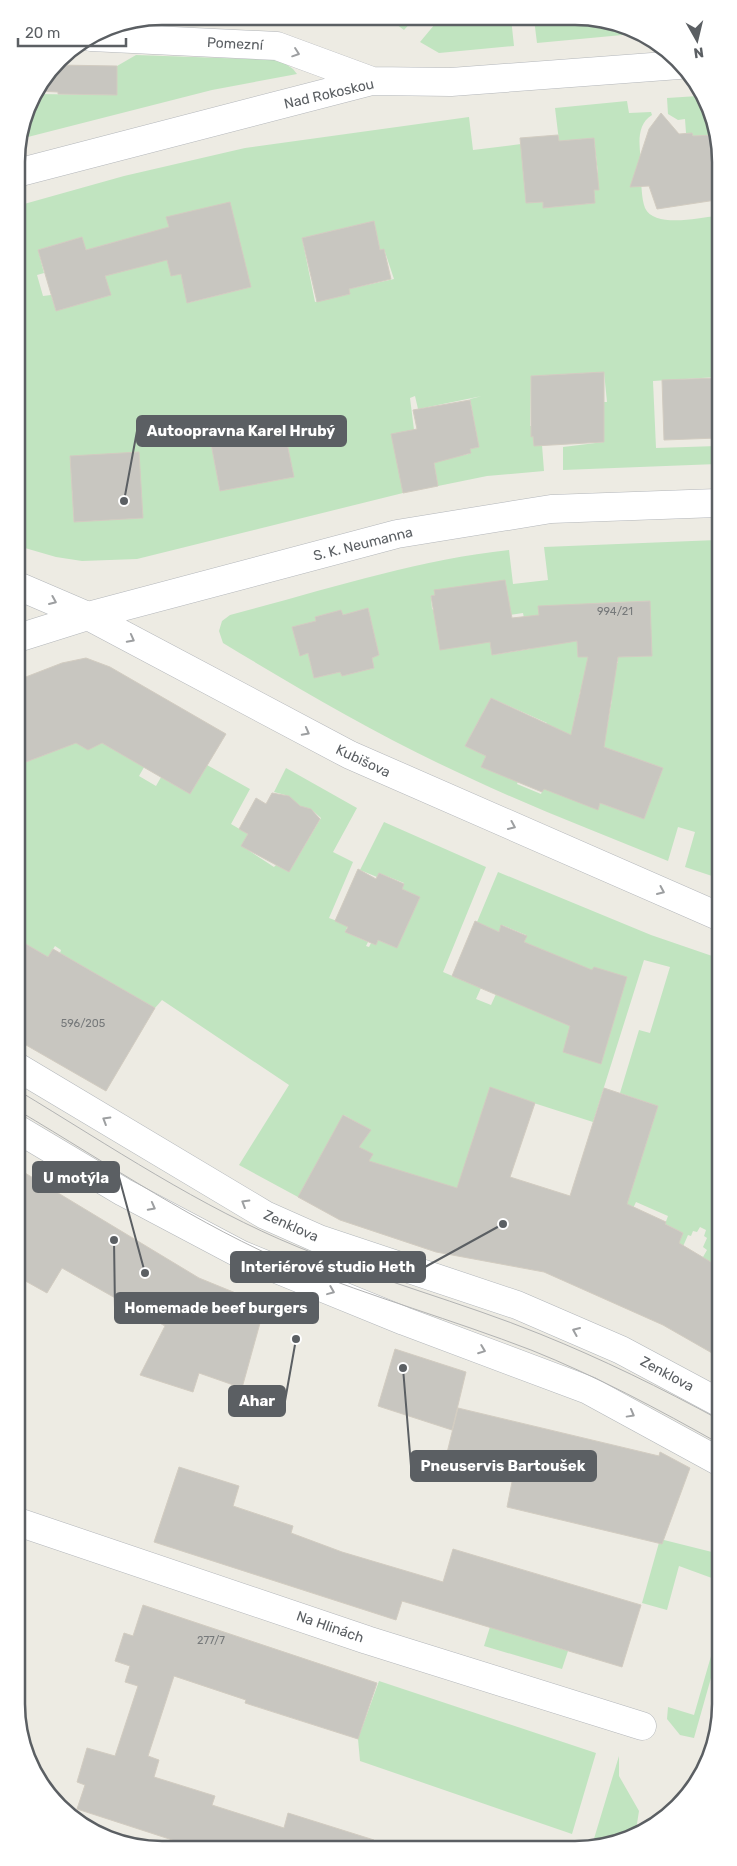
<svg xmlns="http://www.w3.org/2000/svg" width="737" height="1866" viewBox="0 0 737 1866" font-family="Rubik,sans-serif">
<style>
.green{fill:#c1e4c0;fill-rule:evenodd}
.building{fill:#c8c6c0;stroke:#d2ccc1}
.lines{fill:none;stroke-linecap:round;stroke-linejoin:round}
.street-casing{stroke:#b3b6ba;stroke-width:29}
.secondary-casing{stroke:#b2b6ba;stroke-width:29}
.street{stroke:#fff;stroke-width:28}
.secondary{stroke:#fff;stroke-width:28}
.tram{stroke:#b2b3b3;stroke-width:1}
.oneway{stroke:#9d9fa1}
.labels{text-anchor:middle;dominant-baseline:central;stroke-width:4;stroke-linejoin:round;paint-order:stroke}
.number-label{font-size:11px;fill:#76797a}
.street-label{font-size:14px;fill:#5b5f63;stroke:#fff}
.rim{fill:none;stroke:#5b5f63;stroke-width:2.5}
.leader{fill:none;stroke:#5b5f63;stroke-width:2}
.callout-dot{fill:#5b5f63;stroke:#fff;stroke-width:2}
.callout{fill:#5b5f63;stroke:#5b5f63;stroke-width:2}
.callout-label{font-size:15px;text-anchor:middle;font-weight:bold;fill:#fff}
</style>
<rect width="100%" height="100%" fill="#edebe3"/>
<path class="green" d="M390,18H415L404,30L389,19Z
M440,18H511L514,46L439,53L420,42Z
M534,19H603L633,34L537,43Z
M136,55L280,60L293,69L297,74L212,90L20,139L31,98L34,94L117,95V66Z
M698,96L716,125V135L693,136L692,133H686L685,119L678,120L668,114L667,98Z
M627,101L629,113L651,112L652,115C633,127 641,152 642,172L640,173C642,184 641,198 645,208C654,228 698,218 716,216L717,377L653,381L656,448L717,446V464L563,470V447L604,442L603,402H607L604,372L531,376L530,426H533L534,445H542L544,471L487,476L438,486L433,456L466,455L470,453V449L479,447L470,399L482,396L418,409L415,396L410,398L414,430L392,434L403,493L137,559L82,561L56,557L18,546L17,206L124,176L245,148L469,117L473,150L521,144L526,203L543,202L544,208L594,203L592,174L598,173L594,138L559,141L555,108ZM167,217L251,287L188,303ZM374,221L380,250L384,249L394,279L349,289L350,294L315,302L302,238ZM82,237L86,250L122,240L130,269L105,276L110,295L56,311L51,295L43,296L37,275L44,273L38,250ZM282,419L294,477L220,491L209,433ZM70,456L143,518L74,522Z
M717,540V628L714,629L717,675L718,878L685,867L695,832L678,827L668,861C602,834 536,809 472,779C386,740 304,692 223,643L219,631L222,621L230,615C322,591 415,560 509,550L513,584L548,580L544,547ZM435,595L502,616L523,613L530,649L493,655L490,642L432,609L431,596ZM649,601L652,656L618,657V663L591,664L590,657H578L577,630L589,629V604ZM368,608L379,655L372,658L374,668L342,676L340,672L314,678L308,653L300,655L292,627L316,621L315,617L341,610L343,615ZM580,692L612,699L607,728L574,722ZM491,698L547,723L536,747L554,764L541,794L517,784L522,772L482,767L486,756L465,746ZM603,747L663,768L644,819L600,803L598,810Z
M97,740L124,755L147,762L139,776L156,786L164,772L173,784L190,794L207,765L250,789L231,824L248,834L242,846L274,867L276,865L289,872L321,818L311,809L300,807L289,796L274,792L286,768L357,808L333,852L353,862L329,918L348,925L345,932L368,942L366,946L369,947L371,943L376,945L378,940L397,948L420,897L402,889L404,883L379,873L377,877L360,870L384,822L486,867L443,972L481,988L476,999L491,1005L496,994L548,952L524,942L526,935L502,925L499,932L477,922L498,872L651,935L718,958L719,1267L709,1261L703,1272L699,1255L703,1257L707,1250L703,1247L707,1238L704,1236L706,1230L700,1227L697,1232L693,1231L691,1236L688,1235L681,1251L672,1257L683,1233L665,1224L668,1216L636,1202L627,1221L622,1219L658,1106L620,1093L639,1030L650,1033L670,967L644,960L593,1122L515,1097L455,1196L381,1233L337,1218L372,1155L359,1147L370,1130L344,1115L298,1197L239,1165L289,1085L162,1000L155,1008L60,953L61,950L55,946L48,957L19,940L18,751L23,763L79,741L81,746L88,749Z
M660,1539L720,1554V1581L679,1566L667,1610L642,1603Z
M720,1625V1646L694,1738L680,1735L667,1719L668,1707L694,1715Z
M490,1627L568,1651L562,1669L484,1646Z
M379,1681L596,1753L572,1834L360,1761L358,1739Z
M619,1756V1776L639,1811L636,1830L642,1832C625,1839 612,1848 593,1842Z"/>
<path class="building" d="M57,65L117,66V95L58,94V92L37,91Z
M661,113L679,134L692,133L693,136L716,135V200L657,209L649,186L630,187L649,129Z
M558,135L559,141L594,138L599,190H594L595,203L543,208V202L526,203L520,138Z
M230,202L251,287L187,303L181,274L171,276L167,260L105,276L111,295L56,311L38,250L82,237L86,250L169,227L166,217Z
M374,221L380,250L384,249L391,279L349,289L350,294L317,302L302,238Z
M604,372V442L534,446L533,436L531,437V376Z
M717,378V438L664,440L662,380Z
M470,400L479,447L470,449L471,453L434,463L438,486L403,493L391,434L417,429L413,410Z
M282,419L294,477L220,491L209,433Z
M139,452L143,518L74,522L70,456Z
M505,580L512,618L539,615L538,606L650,601L652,656L618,657L604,747L663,768L644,819L600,803L598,810L544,789L542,792L481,767L486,756L465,746L491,698L571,735L588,657H578L577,641L492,655L490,642L440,650L431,596L435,595L434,590Z
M368,608L379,655L372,658L374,668L342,676L340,672L314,678L308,653L300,656L292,627L316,621L315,617L341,610L343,615Z
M86,658L110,667L226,734L190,794L102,743L88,750L76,743L18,765V680L62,663Z
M272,793L289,796L300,806L311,809L320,819L289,872L241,846L248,834L239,829L256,798L266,804Z
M358,869L376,879L379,873L404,884L402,889L420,897L397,948L378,940L376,945L345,932L348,927L335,921Z
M475,921L499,932L501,925L527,936L524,942L592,970L594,967L627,977L601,1064L563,1052L570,1026L452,976Z
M19,940L48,957L53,949L155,1008L106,1091L19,1041Z
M490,1087L535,1103L510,1177L570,1196L604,1088L658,1106L627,1204L666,1222L665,1224L683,1233L679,1243L719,1267V1357L663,1325L544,1272L436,1252L340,1220L298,1197L343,1115L371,1130L359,1147L373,1154L369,1161L457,1188Z
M20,1170L199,1278L265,1305L242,1388L199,1373L193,1392L140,1375L165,1326L62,1268L47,1293L20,1278Z
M395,1349L466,1372L452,1430L378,1406Z
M458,1408L659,1456L660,1452L690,1468L662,1544L507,1507L513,1477L445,1461Z
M179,1467L239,1486L233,1506L293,1526L291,1533L342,1552L443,1582L453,1549L641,1605L622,1667L402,1601L396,1620L154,1542Z
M143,1605L377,1683L358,1739L245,1703L246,1700L174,1676L148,1756L159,1760L154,1777L215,1796L212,1805L284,1828L288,1813L374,1840L373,1846L194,1847L77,1809L85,1785L77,1782L87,1748L115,1756L138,1686L125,1682L130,1666L115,1661L124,1633L133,1636Z"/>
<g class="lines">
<defs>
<path id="street" d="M91,37L277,46L372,81
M17,173L372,81L451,82L679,65
M18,586L88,616L350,755L718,916
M18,638L88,616L397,534L551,509L717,503
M21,1523L367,1640L642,1726"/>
<path id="secondary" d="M19,1068L265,1215L319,1239L517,1305L621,1350L720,1403
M19,1130L123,1192L242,1255L404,1321L588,1390L720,1462"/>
</defs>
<use href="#street" class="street-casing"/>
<use href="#secondary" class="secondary-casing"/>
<use href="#street" class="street"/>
<use href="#secondary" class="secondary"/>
<path class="tram" d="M19,1091C110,1146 200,1207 298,1247C377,1280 461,1302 540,1334C602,1359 661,1388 720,1420
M19,1111C110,1165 198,1225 295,1266C372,1297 453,1320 531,1350C596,1376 658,1409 720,1444"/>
</g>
<defs><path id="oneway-chevron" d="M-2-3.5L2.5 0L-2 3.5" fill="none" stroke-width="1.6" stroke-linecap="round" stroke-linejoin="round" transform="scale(1.25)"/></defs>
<g class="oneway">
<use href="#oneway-chevron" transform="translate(296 53) rotate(19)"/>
<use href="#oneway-chevron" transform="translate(53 601) rotate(23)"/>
<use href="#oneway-chevron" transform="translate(131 639) rotate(28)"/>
<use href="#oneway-chevron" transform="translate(306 732) rotate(28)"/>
<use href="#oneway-chevron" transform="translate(512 826) rotate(24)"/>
<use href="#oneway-chevron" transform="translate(661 891) rotate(24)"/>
<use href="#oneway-chevron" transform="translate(106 1120) rotate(-149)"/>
<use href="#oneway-chevron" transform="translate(245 1203) rotate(-149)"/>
<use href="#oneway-chevron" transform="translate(152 1207) rotate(28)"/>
<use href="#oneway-chevron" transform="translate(331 1291) rotate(22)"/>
<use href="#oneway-chevron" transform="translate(576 1331) rotate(-157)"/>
<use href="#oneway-chevron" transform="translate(482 1350) rotate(21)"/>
<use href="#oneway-chevron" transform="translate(631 1414) rotate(29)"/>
</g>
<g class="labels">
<g class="number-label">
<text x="615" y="611">994/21</text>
<text x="83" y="1023">596/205</text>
<text x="211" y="1640">277/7</text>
</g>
<g class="street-label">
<text transform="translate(235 44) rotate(3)">Pomezní</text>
<text transform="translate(329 94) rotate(-13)">Nad Rokoskou</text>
<text transform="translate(363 544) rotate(-14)">S. K. Neumanna</text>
<text transform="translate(363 761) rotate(25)">Kubišova</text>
<text transform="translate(291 1226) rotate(24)">Zenklova</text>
<text transform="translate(667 1374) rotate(28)">Zenklova</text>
<text transform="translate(330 1627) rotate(19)">Na Hlinách</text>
</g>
</g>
<path d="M0 0H737V1866H0ZM162 25H575A137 137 0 0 1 712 162V1704A137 137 0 0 1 575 1841H162A137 137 0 0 1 25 1704V162A137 137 0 0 1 162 25Z" fill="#fff" fill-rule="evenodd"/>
<path class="rim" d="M162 25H575A137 137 0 0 1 712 162V1704A137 137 0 0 1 575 1841H162A137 137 0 0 1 25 1704V162A137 137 0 0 1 162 25Z"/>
<path class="leader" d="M124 501L137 431M145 1273L119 1177M503 1224L425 1267M114 1240L115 1308M296 1339L285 1401M403 1368L411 1466"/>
<g class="callout-dot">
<circle cx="124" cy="501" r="5"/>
<circle cx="145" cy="1273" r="5"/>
<circle cx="503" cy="1224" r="5"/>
<circle cx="114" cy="1240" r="5"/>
<circle cx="296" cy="1339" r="5"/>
<circle cx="403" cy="1368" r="5"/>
</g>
<g class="callout">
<rect x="137" y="416" width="209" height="30" rx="5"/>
<rect x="33" y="1162" width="86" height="30" rx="5"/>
<rect x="231" y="1252" width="194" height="30" rx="5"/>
<rect x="115" y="1293" width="203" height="30" rx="5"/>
<rect x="229" y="1386" width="56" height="30" rx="5"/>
<rect x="411" y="1451" width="185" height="30" rx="5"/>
</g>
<g class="callout-label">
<text x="241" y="436">Autoopravna Karel Hrubý</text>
<text x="76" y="1183">U motýla</text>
<text x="328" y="1272">Interiérové studio Heth</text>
<text x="216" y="1313">Homemade beef burgers</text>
<text x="257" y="1406">Ahar</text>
<text x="503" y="1471">Pneuservis Bartoušek</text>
</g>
<g transform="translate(697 40) rotate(172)" stroke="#ffffff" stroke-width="4" paint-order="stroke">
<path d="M0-4L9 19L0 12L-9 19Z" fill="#5b5f63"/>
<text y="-8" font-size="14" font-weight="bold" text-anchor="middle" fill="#5b5f63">N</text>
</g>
<path d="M18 38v8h108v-8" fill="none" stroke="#5b5f63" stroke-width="2.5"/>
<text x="25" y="38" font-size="15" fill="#5b5f63" stroke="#ffffff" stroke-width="4" paint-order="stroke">20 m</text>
</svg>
